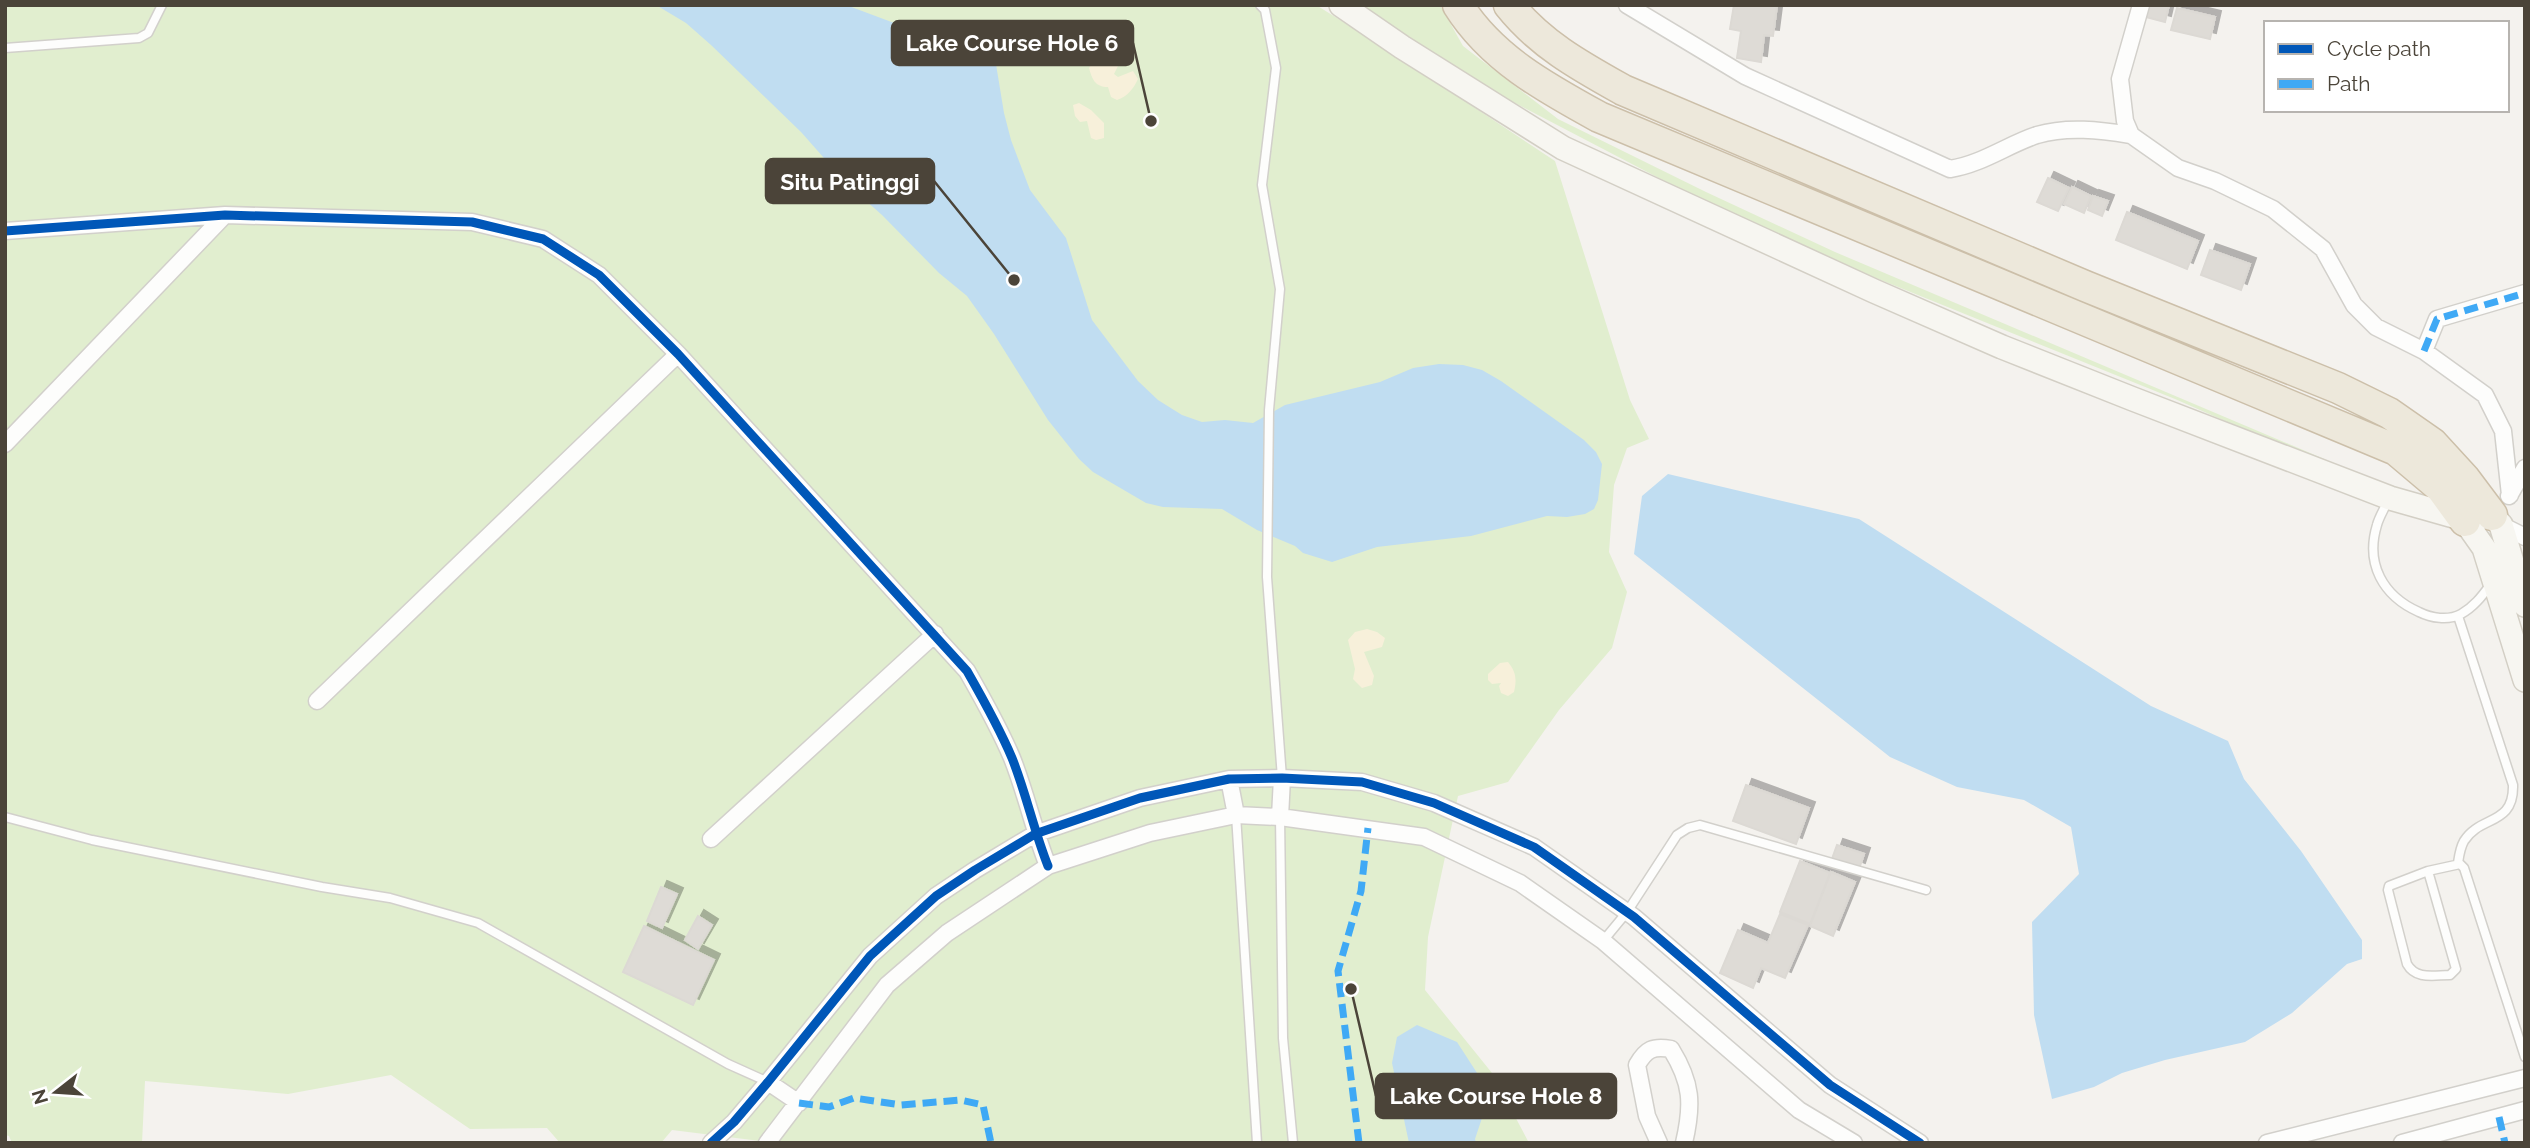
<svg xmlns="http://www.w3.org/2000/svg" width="2530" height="1148" viewBox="0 0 2530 1148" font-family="Raleway,sans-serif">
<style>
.green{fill:#e1eecf}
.sand{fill:#f7f0da}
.water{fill:#c0ddf1}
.building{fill:#dedbd6;stroke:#dcd9d4;stroke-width:2;filter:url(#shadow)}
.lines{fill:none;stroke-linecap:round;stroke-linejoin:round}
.service-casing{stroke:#d2d0cb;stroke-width:11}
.minor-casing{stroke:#d2d0cb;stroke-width:19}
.secondary-casing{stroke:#d3cfc5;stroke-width:26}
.motorway-casing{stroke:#ccbfa9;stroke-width:33}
.service{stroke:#fdfdfc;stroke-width:8}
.minor{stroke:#fdfdfc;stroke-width:16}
.secondary{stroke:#f7f6f1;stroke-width:23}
.motorway{stroke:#ede8db;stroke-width:30}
.quiet{stroke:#3fa9f5;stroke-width:7;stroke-dasharray:14 7;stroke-linecap:butt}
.cycleway-casing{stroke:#fff;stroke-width:13}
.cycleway{stroke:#0057b8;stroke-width:9}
.leader{fill:none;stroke:#4b4439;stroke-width:2.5}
.callout-dot{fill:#4b4439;stroke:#fff;stroke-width:2.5}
.callout{fill:#4b4439;stroke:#4b4439;stroke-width:2.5}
.callout-label{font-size:23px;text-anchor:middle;font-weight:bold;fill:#fff}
</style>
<defs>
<filter id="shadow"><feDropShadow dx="6" dy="-6" stdDeviation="0" flood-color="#0004"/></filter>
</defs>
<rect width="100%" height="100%" fill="#f4f2ee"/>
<path class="green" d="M5,5H1316L1382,46L1555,161L1630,400L1649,439L1627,448L1614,485L1609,552L1627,592L1612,648L1559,710L1508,782L1458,796L1428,937L1425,990L1492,1073L1529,1143H776L672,1130L661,1143H560L547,1128L470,1129L391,1075L288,1094L145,1081L142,1143H12L9,1136L5,1135Z
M1362,5H1440L1463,46L1558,119L1706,192L1835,252L2369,478L2368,484L2175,399L1829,259L1701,200L1471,80Z"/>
<path class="sand" d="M1109,48L1118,51L1122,58L1114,74L1118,77L1133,71L1138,79C1134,88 1127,97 1117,100L1111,97L1108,87C1095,87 1092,79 1089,68L1095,60L1101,58L1102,50Z
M1079,103L1091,110L1104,123V138L1096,140L1091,138L1087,121L1080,122L1075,116L1073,105Z
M1367,629L1377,632L1385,638L1382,647L1364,652L1374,676L1372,685L1362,688L1353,679L1355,669L1348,640L1355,632Z
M1508,662C1516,672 1517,679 1514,692L1508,696L1501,693L1499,686L1501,683L1492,684L1488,680V674L1500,663Z"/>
<path class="water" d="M656,5H846L937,39L950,42L975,41L985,43L994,52L1004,113L1011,140L1030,190L1066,238L1092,320L1138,381L1158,400L1182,415L1202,422L1225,420L1253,423L1285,405L1380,382L1413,368L1439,364L1463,365L1482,370L1501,381L1584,440L1596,452L1602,464L1598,500L1594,509L1585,514L1567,517L1547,516L1471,536L1377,547L1332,562L1303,553L1295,546L1257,530L1222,509L1163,507L1146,503L1093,472L1079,459L1048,420L994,334L967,296L939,273L882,215L847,184L801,132L711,45L686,23Z
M1668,474L1859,519L2151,706L2228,741L2244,779L2301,851L2362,940V959L2347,964L2292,1013L2245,1042L2165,1060L2122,1073L2094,1087L2052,1099L2034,1015L2032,922L2079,874L2071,827L2024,800L1957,787L1890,757L1634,554L1642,496Z
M1417,1025L1457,1042L1479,1076L1485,1109L1475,1139L1476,1143H1409L1392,1063L1397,1037Z"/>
<path class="building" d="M1734,5H1777L1773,36L1764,35L1761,62L1737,58L1741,31L1730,29Z
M2149,5H2169L2165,22L2146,17Z
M2177,8L2215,17L2210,39L2171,30Z
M2048,178L2069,188L2058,211L2037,202Z
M2072,187L2091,196L2084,213L2064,204Z
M2093,196L2108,201L2102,216L2088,210Z
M2127,212L2198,241L2187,269L2116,240Z
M2210,250L2250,264L2241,290L2201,275Z
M1746,785L1809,808L1796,844L1733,821Z
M1837,845L1864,854L1859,869L1832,859Z
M1800,861L1830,873L1810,924L1780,912Z
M1831,872L1855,882L1833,936L1810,926Z
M661,887L677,894L662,928L647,921Z
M1780,914L1808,925L1785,978L1761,968L1753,988L1720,973L1738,930L1768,943Z
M698,916L712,925L698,949L685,940Z
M644,926L714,960L693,1005L623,972Z"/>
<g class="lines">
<defs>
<path id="service" d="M1260,5L1265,10L1276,68L1262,185L1280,289L1269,410L1267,577L1282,778
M5,48L139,38L148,33L162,5
M2388,500C2385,508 2379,517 2377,525C2365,564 2383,596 2419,612C2431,618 2448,621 2461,614C2474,607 2482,596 2491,584
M1236,815L1257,1143
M5,817L92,840L322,887L390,898L478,923L728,1064L768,1082
M1280,817L1283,1038L1293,1143
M2458,863C2459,856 2460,848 2464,841C2480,815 2514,826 2513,785L2458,616
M2428,871L2456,969L2450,975C2434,975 2416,980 2407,964L2388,890L2389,886L2428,871L2460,864L2464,868L2525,1057
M1603,941L1627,912L1677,835L1688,828L1700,825L1926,890"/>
<path id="minor" d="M1627,5L1745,76L1950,169C1982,164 2007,145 2037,135C2067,126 2100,130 2131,135
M2141,5L2120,79L2125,121L2131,135L2178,168L2215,181L2273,209L2323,249L2354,305L2376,327L2424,351L2485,395L2503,431L2510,495
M5,231L225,215L472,222L543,239L599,275L678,354L967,671C983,699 999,727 1012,758C1026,793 1034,831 1048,866
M2424,351L2437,319L2525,293
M5,444L225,215
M2509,496L2525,468
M2501,525L2525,537
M317,701L678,354
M1229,779L1236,815
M1280,817L1282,778
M711,839L935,634
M768,1082L799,1103
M711,1143L734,1122L768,1082L870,956L936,896L975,870L1035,834L1140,798L1229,779L1282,778L1362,782L1434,803L1534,847L1634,917L1830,1085L1920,1143
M767,1143L887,985L947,933L1048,866L1150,833L1236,815L1280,817L1424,837L1520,883L1603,941L1799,1110L1854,1143
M1659,1143L1647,1116L1637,1065C1646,1049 1653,1046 1671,1049C1692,1083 1693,1104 1684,1143
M2267,1143L2525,1078
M2402,1143L2525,1110"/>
<path id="secondary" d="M1341,5L1402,47L1563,148L1874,291L2002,347L2133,399L2390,498L2471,521
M2479,518L2492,515L2501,525L2525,605
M2465,521L2484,548L2525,680"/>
<path id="motorway" d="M1458,5C1491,58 1546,88 1599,117L2396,450L2441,488L2465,521
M1509,5C1540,44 1580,66 1623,90L2085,286L2338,388L2389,413L2432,443L2465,479L2492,515"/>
</defs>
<use href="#service" class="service-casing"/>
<use href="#minor" class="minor-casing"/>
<use href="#secondary" class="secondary-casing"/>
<use href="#motorway" class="motorway-casing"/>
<use href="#service" class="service"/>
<use href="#minor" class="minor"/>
<use href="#secondary" class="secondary"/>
<use href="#motorway" class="motorway"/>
<path class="quiet" d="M2424,351L2437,319L2525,293
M799,1103L829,1107L854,1098L901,1105L960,1100L983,1105L991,1143
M2499,1117L2505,1143
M1359,1143L1338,971L1361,891L1368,828"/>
<defs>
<path id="cycleway" d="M5,231L225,215L472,222L543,239L599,275L678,354L967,671C983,699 999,727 1012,758C1026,793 1034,831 1048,866
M711,1143L734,1122L768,1082L870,956L936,896L975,870L1035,834L1140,798L1229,779L1282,778L1362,782L1434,803L1534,847L1634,917L1830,1085L1920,1143"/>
</defs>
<use href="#cycleway" class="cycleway-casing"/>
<use href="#cycleway" class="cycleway"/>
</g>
<path class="leader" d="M1151 121L1133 43M1014 280L934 181M1351 989L1376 1096"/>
<g class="callout-dot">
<circle cx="1151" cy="121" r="7"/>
<circle cx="1014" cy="280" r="7"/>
<circle cx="1351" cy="989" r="7"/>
</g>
<g class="callout">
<rect x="892" y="21" width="241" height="44" rx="7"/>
<rect x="766" y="159" width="168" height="44" rx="7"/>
<rect x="1376" y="1074" width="240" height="44" rx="7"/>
</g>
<g class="callout-label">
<text x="1012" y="51">Lake Course Hole 6</text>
<text x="850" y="190">Situ Patinggi</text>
<text x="1496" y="1104">Lake Course Hole 8</text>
</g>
<rect width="2530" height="1148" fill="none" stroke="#4b4439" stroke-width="14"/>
<rect x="2264" y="21" width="245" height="91" fill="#ffffff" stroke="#b7b4b0" stroke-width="2"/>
<rect x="2278" y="44" width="35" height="10" fill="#0057b8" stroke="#b7b4b0" stroke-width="2"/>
<text x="2327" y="56" font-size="21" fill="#4b4439">Cycle path</text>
<rect x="2278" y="79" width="35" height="10" fill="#3fa9f5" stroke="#b7b4b0" stroke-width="2"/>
<text x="2327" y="91" font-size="21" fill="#4b4439">Path</text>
<g transform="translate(56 1092) rotate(253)" stroke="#ffffff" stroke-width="5" paint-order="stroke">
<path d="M0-5L12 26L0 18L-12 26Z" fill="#4b4439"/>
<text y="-10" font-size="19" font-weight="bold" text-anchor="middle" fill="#4b4439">N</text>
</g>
</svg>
